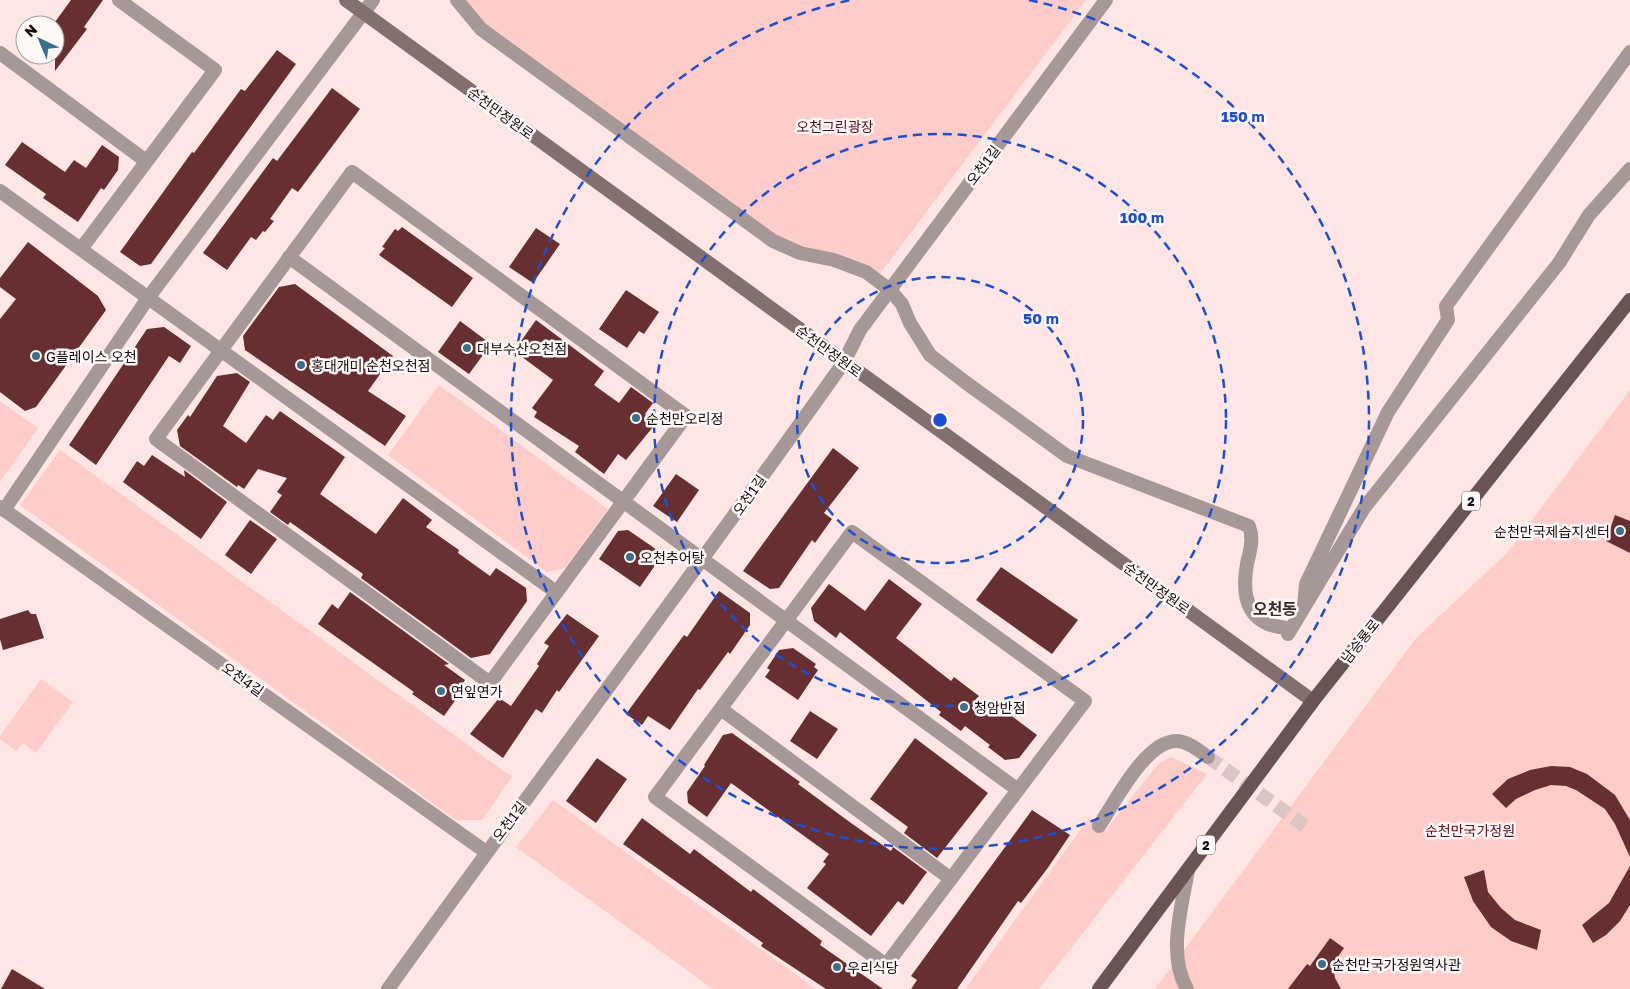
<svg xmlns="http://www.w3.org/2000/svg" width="1630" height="989" viewBox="0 0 1630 989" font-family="'Golos Text','Noto Sans KR',sans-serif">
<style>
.green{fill:#feccc9}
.building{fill:#672f2f}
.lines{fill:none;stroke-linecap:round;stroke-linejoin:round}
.pedestrian-tunnel{stroke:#dbc5c3;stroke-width:14;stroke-dasharray:14 7;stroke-linecap:butt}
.pedestrian{stroke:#a59897;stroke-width:14}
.minor{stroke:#a59897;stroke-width:14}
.tertiary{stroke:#a59897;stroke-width:14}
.secondary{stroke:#82706f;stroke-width:14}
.primary{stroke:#695453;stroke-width:14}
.ring{fill:none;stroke:#1d4ed8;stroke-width:2.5;stroke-dasharray:9 6}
.poi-dot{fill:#39718b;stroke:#fef8f8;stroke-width:2}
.labels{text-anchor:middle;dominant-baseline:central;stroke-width:5;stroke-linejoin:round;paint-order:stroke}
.shield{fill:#fef8f8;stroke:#5b5352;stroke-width:1}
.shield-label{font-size:12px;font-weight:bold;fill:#150c0b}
.street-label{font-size:14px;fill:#150c0b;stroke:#fef8f8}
.park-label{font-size:14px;fill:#5c0d15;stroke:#fef8f8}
.poi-label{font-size:14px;fill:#150c0b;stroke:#fef8f8;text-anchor:start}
.quarter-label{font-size:16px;font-weight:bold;fill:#402a29;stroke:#fef8f8}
.centre{fill:#1d4ed8;stroke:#fef8f8;stroke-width:2.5}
.ring-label{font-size:15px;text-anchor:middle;font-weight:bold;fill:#1d4ed8;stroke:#fef8f8;stroke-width:5;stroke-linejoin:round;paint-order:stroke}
</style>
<rect width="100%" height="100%" fill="#fee6e4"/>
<path class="green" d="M466,0H1086L879,275L790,246L490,31Z
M439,385L608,509L565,568L547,572L388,455Z
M1630,390V989H1155L1416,638L1507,553Z
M0,401L38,428L0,482Z
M60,450L512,777L482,820H456L20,505Z
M41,679L73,702L36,753L23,743L16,751L0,739V736Z
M1171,757L1207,774L1039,989H965L1089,818L1106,830L1159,763Z
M553,800L816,989H713L516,847Z"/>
<path class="building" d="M71,0H103L84,27L87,29L55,71V22Z
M277,50L296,64L151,264L140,266L120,252L192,152L194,153L241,89L245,91Z
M332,88L360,109L298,192L292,188L270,219L274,221L265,232L263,231L256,240L251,237L227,270L203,253L273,158L277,161Z
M22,142L65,172L74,160L86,168L102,145L119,157L118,170L104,190L101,188L78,222L43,198L46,194L5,165Z
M402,227L473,278L452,307L379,255L385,248L382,247L395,229L398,231Z
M536,228L560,244L533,283L509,267Z
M28,242L98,296L106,310L36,407L25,411L0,392V319L16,299L0,287V278Z
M295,284L393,356L368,391L406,416L385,446L245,350L243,336L279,287Z
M626,290L659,312L644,334L639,331L627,348L599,329Z
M536,320L604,371L594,385L619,403L631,387L653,403L645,414L657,422L626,460L618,454L604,474L575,452L579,446L534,417L537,412L532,408L553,380L514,351Z
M460,321L491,344L469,374L438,352Z
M164,327L191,346L180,363L169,356L96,465L69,445L147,329Z
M237,373L250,382L223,426L246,443L266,415L273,420L280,411L345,457L320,494L376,534L403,498L432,520L426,527L459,550L458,553L490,576L496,568L526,588L527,601L490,654L471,658L361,578L363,574L290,522L288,525L270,512L282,495L277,492L287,478L258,469L244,489L238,485L237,487L180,446L177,430L188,415L190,417L217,376Z
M833,448L859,468L824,513L832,519L815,543L812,540L779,588L770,589L743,571Z
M152,455L185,477L184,470L227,502L201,539L123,482L137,461L144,466Z
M676,474L699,490L677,522L653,506Z
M1615,515L1630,521V553L1606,541Z
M250,520L277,539L251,574L225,555Z
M628,530L663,554L640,587L599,559L618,531Z
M1001,567L1078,620L1052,654L976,600Z
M889,579L922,604L896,638L951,681L954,677L979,696L976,699L1000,717L1005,711L1037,735L1019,758L1005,760L988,747L990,745L965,726L961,731L939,715L941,712L840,632L836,638L814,621L811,608L829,584L865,611Z
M719,591L750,613V625L730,654L728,652L700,690L698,689L670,730L648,716L642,725L626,714L684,635L687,637Z
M350,592L449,664L444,665L465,680L461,686L464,688L444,716L412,694L414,692L318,624L332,604L338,609Z
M28,610L31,614H36L44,638L3,650L0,639V619Z
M567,614L599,636L559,692L557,690L542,713L536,709L503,758L470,734L499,698L511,706L539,666L537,664L549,646L544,643Z
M793,648L816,664L814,667L818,670L798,700L765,677L770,670L767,668L779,650Z
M810,711L838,729L817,759L790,741Z
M732,733L800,782L798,784L851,823L891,851L893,847L927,872L903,905L898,901L871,936L807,888L826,864L823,862L829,854L731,783L707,817L688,803L687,792L705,766L704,765L723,735Z
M915,738L988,793L937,858L904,833L908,827L870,799Z
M597,758L627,779L596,823L566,801Z
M1551,766L1570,767L1587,774L1615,795L1630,820V857L1615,824L1605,809L1576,790L1566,786L1551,785L1535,790L1516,799L1506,808L1492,794L1508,779L1530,770Z
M1032,810L1070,835L1047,869L1021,903L1018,901L957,989H911L917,980L911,976Z
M642,818L690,854L694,849L751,892L753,889L822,941L820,945L883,989H826L761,946L763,943L623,844Z
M1630,866V905L1620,921L1606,935L1593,943L1582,925L1609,903Z
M1484,870L1488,892L1501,908L1515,920L1541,930L1537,950L1511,941L1491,927L1473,901L1464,877Z
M1330,938L1344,948L1333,964L1335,978L1341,989H1288L1307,964L1310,966Z
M12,969L45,989H1Z"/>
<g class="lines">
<path class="pedestrian-tunnel" d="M1208,757L1305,826"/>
<path class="pedestrian" d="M457,0L481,29L773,241L800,253L834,260L866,272L890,290L902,304L910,323L930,355L965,382L1067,456L1249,526C1254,540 1250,550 1247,564C1243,586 1243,613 1268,624C1275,627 1283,627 1291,629
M1304,606L1306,584L1388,412L1448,320L1446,306L1630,52
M1288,634L1364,508L1559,263L1589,215L1630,169
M1099,826C1115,802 1146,740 1177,741C1189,742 1198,750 1208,757"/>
<path class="minor" d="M0,53L146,161
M352,172L686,416L490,683L156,439Z
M0,191L556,592
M81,249L215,70L119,0
M289,257L1018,790
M4,510L148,298L373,0
M852,532L1085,701L886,965L655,797Z
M721,709L951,879
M388,989C539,779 695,573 844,362L860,330L1106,0
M1187,989C1167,954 1182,907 1188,870"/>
<path class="tertiary" d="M0,507L486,852"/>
<path class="secondary" d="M346,0L1313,701"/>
<path class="primary" d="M1099,989L1313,701L1630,300"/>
</g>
<g class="ring">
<circle cx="940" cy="420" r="143"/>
<circle cx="940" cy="420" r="286"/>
<path d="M1029 0A429 429 0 1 1 851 0"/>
</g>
<g class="poi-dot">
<circle cx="467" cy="348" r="5"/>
<circle cx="36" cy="356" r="5"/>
<circle cx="301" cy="365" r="5"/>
<circle cx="636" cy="418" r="5"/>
<circle cx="1620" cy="531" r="5"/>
<circle cx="630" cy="557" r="5"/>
<circle cx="441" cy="691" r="5"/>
<circle cx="964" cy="707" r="5"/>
<circle cx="1322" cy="964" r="5"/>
<circle cx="837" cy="967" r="5"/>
</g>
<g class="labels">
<g class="shield">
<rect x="1462" y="491.5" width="18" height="19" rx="4"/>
<rect x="1197" y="835.5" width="18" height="19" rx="4"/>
</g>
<g class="shield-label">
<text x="1471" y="501">2</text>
<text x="1206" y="845">2</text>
</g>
<g class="street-label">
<text transform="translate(501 113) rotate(36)">순천만정원로</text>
<text transform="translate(983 165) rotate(-53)">오천1길</text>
<text transform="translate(829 351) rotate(36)">순천만정원로</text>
<text transform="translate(749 495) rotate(-55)">오천1길</text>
<text transform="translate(1157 588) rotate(36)">순천만정원로</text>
<text transform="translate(1360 641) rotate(-52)">남승룡로</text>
<text transform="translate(243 679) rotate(35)">오천4길</text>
<text transform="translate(509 821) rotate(-53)">오천1길</text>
</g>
<g class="park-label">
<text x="835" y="126">오천그린광장</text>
<text x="1470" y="830">순천만국가정원</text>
</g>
<g class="poi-label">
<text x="477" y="348">대부수산오천점</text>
<text x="46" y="356">G플레이스 오천</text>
<text x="311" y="365">홍대개미 순천오천점</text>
<text x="646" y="418">순천만오리정</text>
<text x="1610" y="531" text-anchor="end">순천만국제습지센터</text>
<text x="640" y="557">오천추어탕</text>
<text x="451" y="691">연잎연가</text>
<text x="974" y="707">청암반점</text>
<text x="1332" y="964">순천만국가정원역사관</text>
<text x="847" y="967">우리식당</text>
</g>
<g class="quarter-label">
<text x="1275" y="609">오천동</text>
</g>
</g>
<circle cx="940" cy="420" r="8" class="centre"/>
<g class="ring-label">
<text x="1243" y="122">150 m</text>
<text x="1142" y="223">100 m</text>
<text x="1041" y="324">50 m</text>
</g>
<g transform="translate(40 40) rotate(316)"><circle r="24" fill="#fef8f8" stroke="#a19a99"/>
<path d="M0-4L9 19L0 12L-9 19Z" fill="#39718b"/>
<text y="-8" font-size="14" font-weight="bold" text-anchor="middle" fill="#150c0b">N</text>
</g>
</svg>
